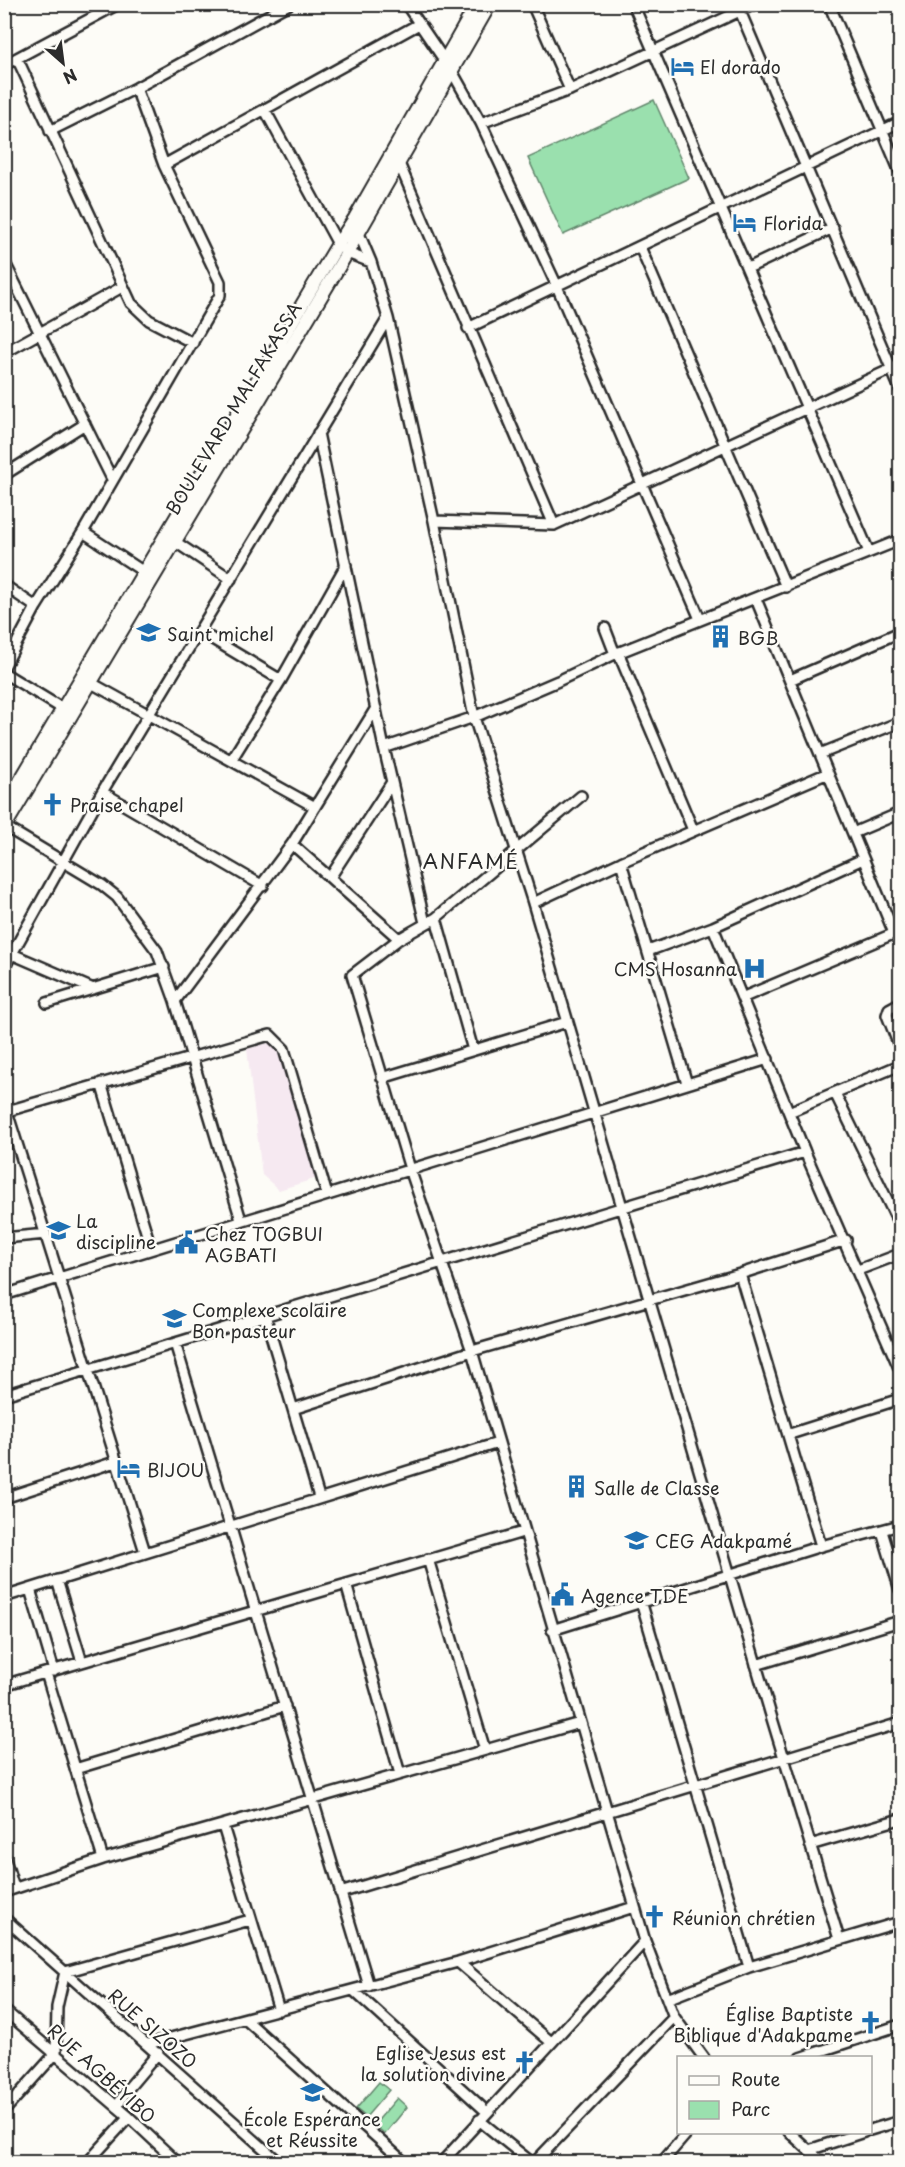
<svg xmlns="http://www.w3.org/2000/svg" width="905" height="2167" viewBox="0 0 905 2167" font-family="'Playpen Sans',sans-serif">
<style>
.built{fill:#f6e9f1}
.green{fill:#9ae0ae;stroke:#62866c;stroke-width:1.5}
.lines{fill:none;stroke-linecap:round;stroke-linejoin:round}
.minor-casing{stroke:#2b2b2b;stroke-width:14}
.major-casing{stroke:#2b2b2b;stroke-width:16}
.minor{stroke:#fdfcf7;stroke-width:9}
.major{stroke:#fdfcf7;stroke-width:12}
.labels{text-anchor:middle;dominant-baseline:central;stroke-width:5;stroke-linejoin:round;paint-order:stroke}
.poi-label{font-size:18px;fill:#2b2b2b;stroke:#fdfcf7;text-anchor:start}
.street-label{font-size:18px;fill:#2b2b2b;stroke:#fdfcf7}
.neighbourhood-label{font-size:20px;letter-spacing:1.5px;fill:#2b2b2b;stroke:#fdfcf7}
</style>
<rect width="100%" height="100%" fill="#fdfcf7"/>
<filter id="ink" filterUnits="userSpaceOnUse"><feTurbulence type="fractalNoise" baseFrequency=".0167" numOctaves="2"/><feDisplacementMap in="SourceGraphic" scale="12" xChannelSelector="R" yChannelSelector="G"/><feConvolveMatrix kernelMatrix="1 2 1 2 8 2 1 2 1" color-interpolation-filters="sRGB"/></filter>
<g filter="url(#ink)">
<path class="built" d="M272,1042L276,1044L317,1178L279,1190L262,1175L247,1049Z"/>
<path class="green" d="M654,100L689,178L563,235L528,158Z
M379,2082L389,2090L366,2117L356,2109Z
M397,2098L407,2107L385,2134L374,2125Z"/>
<g class="lines">
<defs>
<path id="minor" d="M406,4L453,73L481,123L556,284L700,619
M532,4L570,90
M633,4L869,552
M737,4L900,389
M829,4L900,172
M17,58L131,303L149,320L193,343
M4,65L118,4
M265,110L338,244L347,253L371,262
M481,123L570,90L755,4
M50,131L136,88L289,4
M398,161L554,525
M164,165L419,24
M358,231L371,262L388,318L434,521L474,717L533,903L770,1712L839,1939
M640,247L786,587
M4,261L112,479
M748,268L833,228
M468,328L900,122
M4,353L122,287
M318,433L384,748L425,923
M4,475L85,424
M434,521L554,525L900,365
M83,532L144,572
M174,541L231,579
M4,585L36,607
M756,599L894,933
M605,628L615,654
M199,631L281,680
M618,652L693,830
M4,667L36,607L83,532L220,295V282L164,165L136,88
M4,673L63,709
M86,680L315,807
M790,680L900,632
M384,748L474,717L558,681L615,654L900,540
M820,754L900,722
M232,759L281,680L346,565
M102,792L263,886
M581,796L436,918L399,939L352,975L410,1169L472,1351L645,1941L674,2017L704,2058
M4,826L102,885L117,897L157,951L175,1001L241,1220
M853,833L900,813
M292,844L399,939
M621,862L687,1084
M331,876L392,782
M533,903L621,862L828,773
M436,918L473,1050
M713,927L805,1152L900,1370
M648,951L713,927L863,859
M12,954L93,989
M4,968L102,792L388,318
M744,997L900,931
M175,1001L292,844L376,708
M47,1003L164,967
M900,1003L889,1009L887,1015L900,1048
M382,1078L567,1022
M101,1083L151,1248
M835,1093L900,1226
M4,1102L145,1552
M4,1112L270,1035L284,1049L327,1195
M789,1112L900,1065
M4,1238L46,1234
M858,1270L900,1254
M740,1274L821,1546
M4,1295L768,1059
M265,1315L319,1497
M175,1343L369,1986
M4,1395L805,1152
M293,1409L472,1351L740,1274L846,1240
M790,1434L900,1399
M4,1498L115,1462
M882,1531L900,1590
M428,1559L485,1750
M57,1580L82,1662
M346,1584L400,1774
M30,1589L54,1671
M4,1597L498,1443
M641,1601L749,1967
M552,1630L821,1546L900,1525
M756,1665L900,1621
M46,1673L103,1859
M4,1685L523,1532
M75,1769L285,1706
M223,1826L279,2010
M810,1845L900,1819
M4,1856L14,1888
M4,1892L103,1859L580,1723
M340,1893L900,1723
M4,1918L279,2162
M458,1962L551,2042
M353,1990L487,2112
M667,1999L749,1967L900,1922
M4,2010L129,2117L177,2162
M245,2019L404,2162
M148,2044L458,1962L634,1907
M56,2053L57,2007L65,1972L250,1920
M800,2058L900,2025
M117,2107L126,2091L158,2053
M4,2111L56,2053
M479,2120L531,2162
M870,2130L900,2121
M789,2132L822,2162
M809,2150L864,2132
M88,2162L129,2117
M442,2162L645,1941
M535,2162L674,2017
M662,2162L688,2132"/>
<path id="major" d="M4,808L338,244L355,218L477,4
M4,828L347,253L490,4"/>
</defs>
<use href="#minor" class="minor-casing"/>
<use href="#major" class="major-casing"/>
<use href="#minor" class="minor"/>
<use href="#major" class="major"/>
</g>
</g>
<defs>
<symbol id="hotel-bare" viewBox="-9 -9 18 18"><path d="M-6-4.5h1.5V1H6V5H4.5V3h-9V5H-6ZM-4 0a1.8 1.8 0 1 1 3.6 0ZM.5 0V-2.5h3Q6-2.5 6 0Z" fill="#1f6fb2" stroke="#fdfcf7" stroke-width="2.5" paint-order="stroke"/></symbol>
<symbol id="school-bare" viewBox="-9 -9 18 18"><path d="M0-5L7-2L0 1L-7-2ZM-4 1L0 2.5L4 1V4Q0 6-4 4Z" fill="#1f6fb2" stroke="#fdfcf7" stroke-width="2.5" paint-order="stroke"/></symbol>
<symbol id="building-bare" viewBox="-9 -9 18 18"><path d="M-4-6H4V6H1V3H-1V6H-4ZM-2.5-4.3h1.7v1.8h-1.7ZM.8-4.3h1.7v1.8H.8ZM-2.5-1h1.7V.8h-1.7ZM.8-1h1.7V.8H.8Z" fill="#1f6fb2" stroke="#fdfcf7" stroke-width="2.5" paint-order="stroke"/></symbol>
<symbol id="church-bare" viewBox="-9 -9 18 18"><path d="M-1.2-6h2.4v3.5h3.3v2.4h-3.3V6h-2.4V-.1h-3.3v-2.4h3.3Z" fill="#1f6fb2" stroke="#fdfcf7" stroke-width="2.5" paint-order="stroke"/></symbol>
<symbol id="hospital-bare" viewBox="-9 -9 18 18"><path d="M-5-5h3v3.5h4V-5h3V5h-3V1.5h-4V5h-3Z" fill="#1f6fb2" stroke="#fdfcf7" stroke-width="2.5" paint-order="stroke"/></symbol>
<symbol id="civic-bare" viewBox="-9 -9 18 18"><path d="M-.6-6.5H3V-4.5H.6V-3L4-1V1h2V6H-6V1h2V-1L-.6-3ZM-1.2 2.5V6h2.4V2.5Z" fill="#1f6fb2" stroke="#fdfcf7" stroke-width="2.5" paint-order="stroke"/></symbol>
<symbol id="university-bare" viewBox="-9 -9 18 18"><path d="M0-5L7-2L0 1L-7-2ZM-4 1L0 2.5L4 1V4Q0 6-4 4Z" fill="#1f6fb2" stroke="#fdfcf7" stroke-width="2.5" paint-order="stroke"/></symbol>
</defs>
<g fill-rule="evenodd">
<use href="#hotel-bare" x="666" y="50" width="33" height="33"/>
<use href="#hotel-bare" x="728" y="206" width="33" height="33"/>
<use href="#school-bare" x="132" y="616" width="33" height="33"/>
<use href="#building-bare" x="704" y="620" width="33" height="33"/>
<use href="#church-bare" x="36" y="788" width="33" height="33"/>
<use href="#hospital-bare" x="738" y="952" width="33" height="33"/>
<use href="#school-bare" x="42" y="1214" width="33" height="33"/>
<use href="#civic-bare" x="170" y="1226" width="33" height="33"/>
<use href="#school-bare" x="158" y="1302" width="33" height="33"/>
<use href="#hotel-bare" x="112" y="1452" width="33" height="33"/>
<use href="#building-bare" x="560" y="1470" width="33" height="33"/>
<use href="#university-bare" x="620" y="1524" width="33" height="33"/>
<use href="#civic-bare" x="546" y="1578" width="33" height="33"/>
<use href="#church-bare" x="638" y="1900" width="33" height="33"/>
<use href="#church-bare" x="854" y="2006" width="33" height="33"/>
<use href="#church-bare" x="508" y="2046" width="33" height="33"/>
<use href="#school-bare" x="296" y="2076" width="33" height="33"/>
</g>
<g class="labels">
<g class="poi-label">
<text x="700" y="66">El dorado</text>
<text x="763" y="222">Florida</text>
<text x="167" y="633">Saint michel</text>
<text x="738" y="637">BGB</text>
<text x="70" y="804">Praise chapel</text>
<text x="737" y="968" text-anchor="end">CMS Hosanna</text>
<text x="76" y="1220">La<tspan x="76" dy="21">discipline</tspan></text>
<text x="205" y="1233">Chez TOGBUI<tspan x="205" dy="21">AGBATI</tspan></text>
<text x="192" y="1309">Complexe scolaire<tspan x="192" dy="21">Bon pasteur</tspan></text>
<text x="147" y="1469">BIJOU</text>
<text x="594" y="1487">Salle de Classe</text>
<text x="655" y="1540">CEG Adakpamé</text>
<text x="581" y="1595">Agence TDE</text>
<text x="672" y="1917">Réunion chrétien</text>
<text x="853" y="2013" text-anchor="end">Église Baptiste<tspan x="853" dy="21">Biblique d'Adakpame</tspan></text>
<text x="506" y="2052" text-anchor="end">Eglise Jesus est<tspan x="506" dy="21">la solution divine</tspan></text>
<text x="312" y="2118" text-anchor="middle">École Espérance<tspan x="312" dy="21">et Réussite</tspan></text>
</g>
<g class="street-label">
<text transform="translate(233 408) rotate(-59)">BOULEVARD MALFAKASSA</text>
<text transform="translate(153 2028) rotate(41)">RUE SIZOZO</text>
<text transform="translate(102 2073) rotate(42)">RUE AGBÉYIBO</text>
</g>
<g class="neighbourhood-label">
<text x="471" y="861">ANFAMÉ</text>
</g>
</g>
<rect width="905" height="2167" fill="none" stroke="#fdfcf7" stroke-width="24"/>
<rect x="12" y="12" width="881" height="2143" fill="none" stroke="#2b2b2b" stroke-width="2" filter="url(#ink)"/>
<rect x="677" y="2056" width="195" height="78" fill="#fdfcf7" stroke="#a9a8a5" stroke-width="1.5"/>
<rect x="689" y="2076" width="30" height="9" fill="#fdfcf7" stroke="#a9a8a5" stroke-width="1.5"/>
<text x="731" y="2086" font-size="18" fill="#2b2b2b">Route</text>
<rect x="689" y="2101" width="30" height="18" fill="#9ae0ae" stroke="#a9a8a5" stroke-width="1.5"/>
<text x="731" y="2116" font-size="18" fill="#2b2b2b">Parc</text>
<g transform="translate(63 63) rotate(152)" stroke="#fdfcf7" stroke-width="4.5" paint-order="stroke">
<path d="M0-4.5L10 22L0 15L-10 22Z" fill="#2b2b2b"/>
<text y="-9" font-size="16" font-weight="bold" text-anchor="middle" fill="#2b2b2b">N</text>
</g>
</svg>
